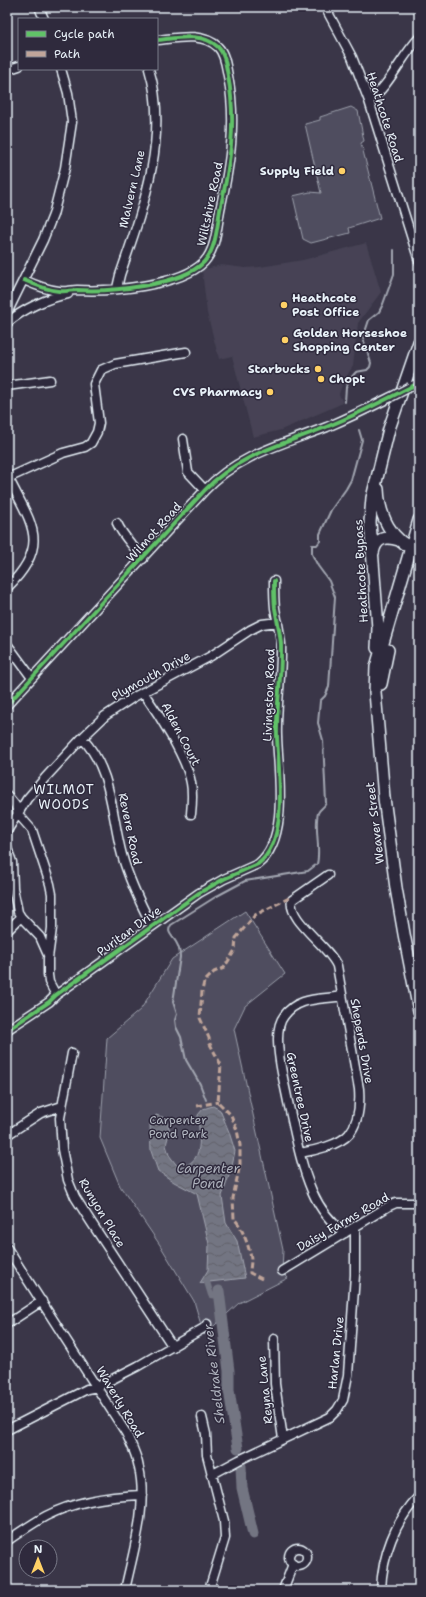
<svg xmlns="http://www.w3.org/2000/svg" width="426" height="1597" viewBox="0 0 426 1597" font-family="'Shantell Sans',sans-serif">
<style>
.built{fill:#464354}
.green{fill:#504e5f;stroke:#9ca0ac}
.water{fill:url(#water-waves);stroke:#a2a6b1}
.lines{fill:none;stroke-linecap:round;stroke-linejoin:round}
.stream{stroke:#a2a6b1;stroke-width:2}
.canal{stroke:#737482;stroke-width:6}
.river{stroke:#737482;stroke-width:11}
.minor-casing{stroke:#e8f1f8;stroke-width:11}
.major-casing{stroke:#e8f1f8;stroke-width:14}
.minor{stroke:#2f2a3d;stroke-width:8}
.major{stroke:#2f2a3d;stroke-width:11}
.minor-bridge-casing{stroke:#e8f1f8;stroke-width:11;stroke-linecap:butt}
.minor-bridge{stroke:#2f2a3d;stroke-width:8}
.quiet{stroke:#c0a59a;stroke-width:3;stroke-dasharray:6 3;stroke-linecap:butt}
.cycleway-casing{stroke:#2f2a3d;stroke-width:6}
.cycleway{stroke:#61c268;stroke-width:4}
.poi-dot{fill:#ffd166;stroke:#2f2a3d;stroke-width:1.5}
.labels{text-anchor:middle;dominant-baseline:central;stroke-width:3;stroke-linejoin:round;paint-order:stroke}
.street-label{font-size:12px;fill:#e8f1f8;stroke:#2f2a3d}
.poi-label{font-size:12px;font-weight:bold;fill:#e8f1f8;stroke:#2f2a3d;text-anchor:end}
.park-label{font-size:12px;fill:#b3b8c2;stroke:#2f2a3d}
.neighbourhood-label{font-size:13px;letter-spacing:1px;fill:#e8f1f8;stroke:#2f2a3d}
.water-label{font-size:13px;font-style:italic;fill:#aeb2bd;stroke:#2f2a3d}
</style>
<defs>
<pattern id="water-waves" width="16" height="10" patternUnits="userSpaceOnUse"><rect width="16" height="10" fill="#737482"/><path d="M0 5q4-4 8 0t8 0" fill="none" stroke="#5f6069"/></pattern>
</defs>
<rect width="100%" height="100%" fill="#3a3648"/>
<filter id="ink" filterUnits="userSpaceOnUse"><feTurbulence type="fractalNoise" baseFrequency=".025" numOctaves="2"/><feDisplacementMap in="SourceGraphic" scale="8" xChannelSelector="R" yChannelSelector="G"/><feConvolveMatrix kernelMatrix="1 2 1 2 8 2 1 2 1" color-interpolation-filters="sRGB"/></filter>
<g filter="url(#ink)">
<path class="built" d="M366,243L381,292L358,323L353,366L343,382L339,394L343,403L281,430L253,437L232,356L219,359L207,313L202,270L221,265L245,268L260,267L303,260Z"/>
<path class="green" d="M351,107L358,111L364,141L361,143L380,218L349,228L350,233L311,243L303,239L293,196L310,192L321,193L305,124L320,120V117Z
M245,911L285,974L245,1006L234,1029L283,1250L282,1271L288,1278L239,1303L204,1335L194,1301L160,1245L120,1186L100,1138L107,1038L141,1009L172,959Z"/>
<path class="water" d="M213,1106L220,1110L229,1132L235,1151L231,1170L222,1196L226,1223L237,1241L245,1278L200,1283L208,1270L209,1244L197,1194L174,1182L158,1171L151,1151L150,1124L156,1115L165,1118L170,1130L166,1145L169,1155L178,1167C206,1164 199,1136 198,1115L203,1109Z"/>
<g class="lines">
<path class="stream" d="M345,402L346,387L350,379L356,372L367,370L370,367L371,363L362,335L366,329L369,320L379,312L383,304L394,274V250
M206,1100L200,1084L186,1060L181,1037L176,1027L175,1020L177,1014L173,1002L180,957C180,951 179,947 176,942C172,935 166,933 171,925L217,896L245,881L308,871L317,864C321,848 314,828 318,813C319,809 324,808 326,803L323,740L318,723L320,701L325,696L329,687L335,597L329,581L318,566L312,554V545H317L320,541V534L331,510L346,489L351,480L362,440L359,430"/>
<path class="canal" d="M207,1282L211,1295L219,1296"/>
<path class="river" d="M219,1291L229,1371V1390L238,1448
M241,1466L242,1488L253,1534"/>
<defs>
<path id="minor" d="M39,7L44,19
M325,7L352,57L369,101L419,261
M7,70L19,66
M369,101C390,85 401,57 419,38
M24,280C35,285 47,290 59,291C65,292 71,290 77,290C109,292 181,286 204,262C216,249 217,227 220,210C230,165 237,122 228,76C226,66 225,54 218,47C202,32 177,38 157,40
M117,288L120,275C142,211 170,137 149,69
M7,313L43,240L53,215L65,168L72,122L68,93L61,69
M7,323C23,309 47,298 68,294
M7,386L50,380
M410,387L419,383
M183,439L188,472L205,490
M7,475C30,523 53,543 7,588
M8,478L63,453L85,447L91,443L97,432L99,423L94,384L101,370L115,364L186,352
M117,523C123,537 134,546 143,559
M7,644L32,678
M143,692C158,713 187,758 191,783C193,793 192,804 191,814
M7,705L205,490C238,455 283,444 327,427C348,418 369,408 391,397
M82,738C113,771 111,815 122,855C129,880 140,903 152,926
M7,795L15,805L18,814L32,830L50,884L52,894V928L48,958V975L49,982L56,995
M7,831L27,799L45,778L82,738L105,716L134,697L211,656L250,630L262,624L278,622
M7,848L12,862L13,888L18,912L21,917L40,937L48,955
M7,931L21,917
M342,996C322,1000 298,996 284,1016C279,1022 278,1031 278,1039C278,1061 284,1081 288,1102C295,1132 300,1163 312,1191C319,1207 331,1223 345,1233
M7,1030L49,1002L56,995L199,893L224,879L258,864C290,839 278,771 277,736C276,705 282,675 281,644C280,632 277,620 275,608C274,599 274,590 274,581
M72,1053L60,1118L62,1149L68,1180L75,1197L91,1222L173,1347
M7,1135L41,1113L62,1106
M300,1153C313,1151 340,1145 349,1134C359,1122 360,1103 359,1089L337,966C329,946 287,920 292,900L328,875
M7,1248L126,1433C131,1444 137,1455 139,1468C148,1506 133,1552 125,1590
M282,1271L389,1206L396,1203H419
M7,1324L42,1301
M274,1339L275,1384L283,1439
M202,1417L206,1434L207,1455L224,1521L225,1538L209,1590
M7,1430L87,1389L97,1387L138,1366L204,1328L207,1324
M211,1475L239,1460L330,1417L337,1410L343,1400L348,1375L355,1275V1227
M7,1541C20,1532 33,1523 46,1516C75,1501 109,1496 142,1495
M289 1557a9 9 0 1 1 18 0a9 9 0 1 1-18 0Z
M283,1590L293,1564
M381,1590C382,1556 395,1521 419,1496"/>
<path id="major" d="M378,489C379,515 391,542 417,550
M419,520L376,667L375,692L384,798L396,888L404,934L419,1011
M373,553C376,537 386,536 399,540
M377,648L378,628L370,522L372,498L389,429L419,342
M381,684L388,650"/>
</defs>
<use href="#minor" class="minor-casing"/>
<use href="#major" class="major-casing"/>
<use href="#minor" class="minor"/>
<use href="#major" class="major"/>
<defs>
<path id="minor-bridge" d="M391,397L410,387"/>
</defs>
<use href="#minor-bridge" class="minor-bridge-casing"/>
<use href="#minor-bridge" class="minor-bridge"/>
<path class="quiet" d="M197,1106L218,1102
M262,1279L250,1273C250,1268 251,1264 251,1260C251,1251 241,1224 234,1219L233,1198L240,1164V1145L237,1130L231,1115L218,1102L221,1065L210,1044L209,1038L200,1018L202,991L204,982L214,972L224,968L235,950L236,938L255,915L289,898"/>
<defs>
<path id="cycleway" d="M24,280C35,285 47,290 59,291C65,292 71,290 77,290C109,292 181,286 204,262C216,249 217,227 220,210C230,165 237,122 228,76C226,66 225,54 218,47C202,32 177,38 157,40
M7,705L205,490C240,453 286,444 331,425C361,413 390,397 419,383
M7,1030L49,1002L56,995L199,893L224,879L258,864C290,839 278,771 277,736C276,705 282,675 281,644C280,632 277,620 275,608C274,599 274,590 274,581"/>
</defs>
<use href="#cycleway" class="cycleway-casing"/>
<use href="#cycleway" class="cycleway"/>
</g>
</g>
<g class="poi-dot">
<circle cx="342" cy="171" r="4"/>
<circle cx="284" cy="305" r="4"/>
<circle cx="285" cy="340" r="4"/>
<circle cx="318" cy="369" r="4"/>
<circle cx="321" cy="379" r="4"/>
<circle cx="270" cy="392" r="4"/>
</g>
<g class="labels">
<g class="street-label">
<text transform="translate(385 117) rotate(72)">Heathcote Road</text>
<text transform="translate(132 189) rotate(-77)">Malvern Lane</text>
<text transform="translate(210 204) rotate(-78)">Wiltshire Road</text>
<text transform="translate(154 532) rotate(-48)">Wilmot Road</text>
<text transform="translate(361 571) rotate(-93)">Heathcote Bypass</text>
<text transform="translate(151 676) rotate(-29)">Plymouth Drive</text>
<text transform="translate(269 695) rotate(-88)">Livingston Road</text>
<text transform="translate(181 734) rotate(62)">Alden Court</text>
<text transform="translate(375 823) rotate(-97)">Weaver Street</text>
<text transform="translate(130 829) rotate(78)">Revere Road</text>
<text transform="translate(129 931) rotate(-36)">Puritan Drive</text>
<text transform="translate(362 1041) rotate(80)">Sheperds Drive</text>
<text transform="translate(300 1097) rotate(78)">Greentree Drive</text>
<text transform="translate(102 1213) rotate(59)">Runyon Place</text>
<text transform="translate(343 1222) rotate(-30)">Daisy Farms Road</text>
<text transform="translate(336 1353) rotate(-84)">Harlan Drive</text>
<text transform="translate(265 1390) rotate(-96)">Reyna Lane</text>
<text transform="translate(120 1402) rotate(59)">Waverly Road</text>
</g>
<g class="poi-label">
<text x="334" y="171">Supply Field</text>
<text x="292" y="298" text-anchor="start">Heathcote<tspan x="292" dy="14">Post Office</tspan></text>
<text x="293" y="333" text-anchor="start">Golden Horseshoe<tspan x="293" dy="14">Shopping Center</tspan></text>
<text x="310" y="369">Starbucks</text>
<text x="329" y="379" text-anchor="start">Chopt</text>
<text x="262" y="392">CVS Pharmacy</text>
</g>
<g class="park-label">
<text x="178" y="1120">Carpenter<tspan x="178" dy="14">Pond Park</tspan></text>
</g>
<g class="neighbourhood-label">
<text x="64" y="789">WILMOT<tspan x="64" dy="15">WOODS</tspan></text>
</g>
<g class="water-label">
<text x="208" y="1168">Carpenter<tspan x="208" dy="15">Pond</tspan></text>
<text transform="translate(214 1374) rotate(-97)">Sheldrake River</text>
</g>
</g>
<rect width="426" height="1597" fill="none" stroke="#2f2a3d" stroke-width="24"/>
<rect x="12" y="12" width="402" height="1573" fill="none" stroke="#e8f1f8" stroke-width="1.5" filter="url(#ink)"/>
<rect x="18" y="18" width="140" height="52" fill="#2f2a3d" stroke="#797a88"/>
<rect x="26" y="31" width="20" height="6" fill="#61c268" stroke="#797a88"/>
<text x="54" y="38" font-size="12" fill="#e8f1f8">Cycle path</text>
<rect x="26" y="51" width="20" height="6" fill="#c0a59a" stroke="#797a88"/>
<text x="54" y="58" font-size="12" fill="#e8f1f8">Path</text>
<g transform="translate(38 1559)"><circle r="19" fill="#2f2a3d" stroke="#797a88"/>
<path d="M0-3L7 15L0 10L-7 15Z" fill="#ffd166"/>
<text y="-6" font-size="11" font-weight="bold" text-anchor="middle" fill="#e8f1f8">N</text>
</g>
</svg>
